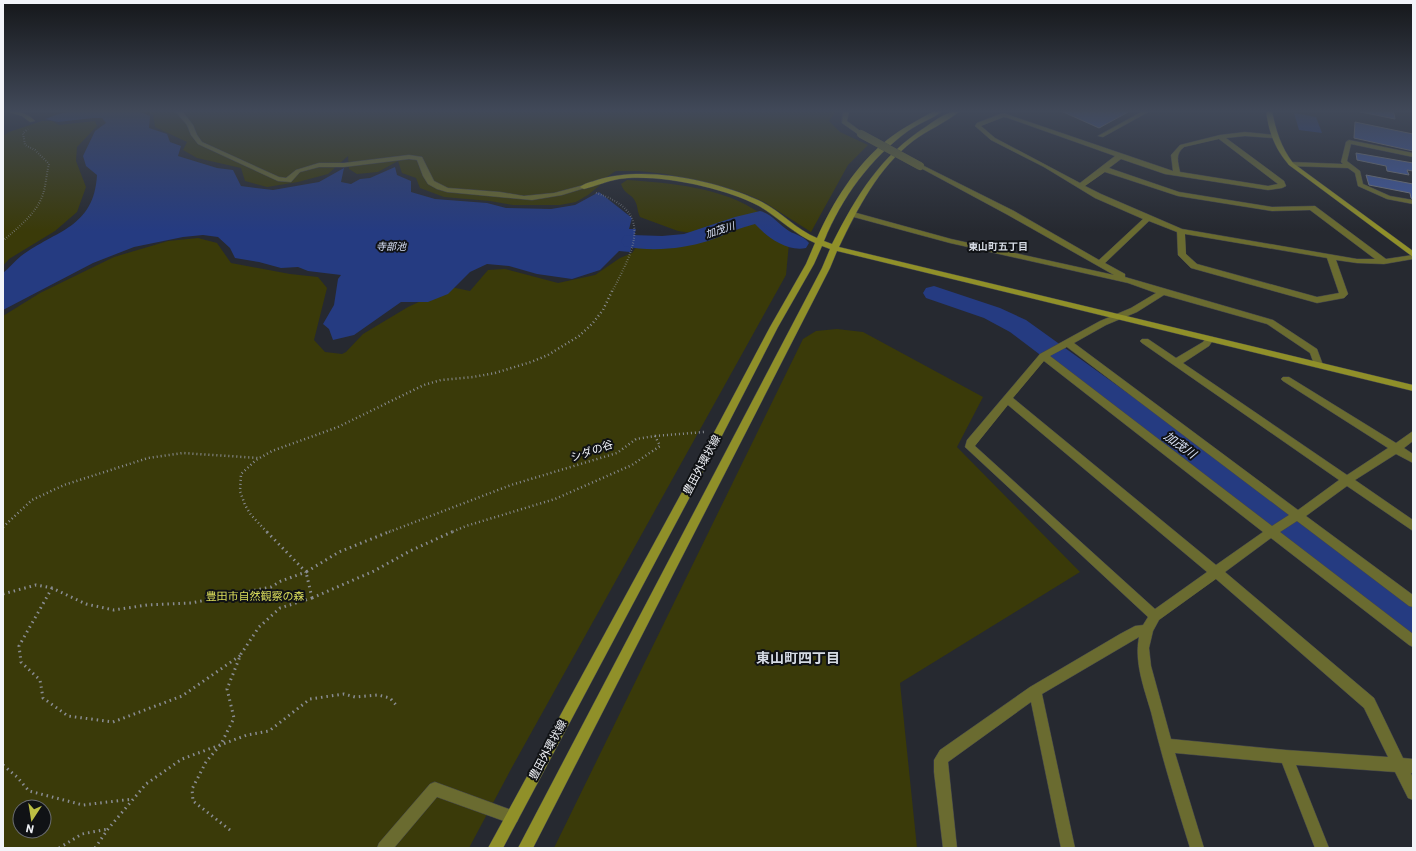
<svg xmlns="http://www.w3.org/2000/svg" width="1416" height="851" viewBox="0 0 1416 851" font-family="Roboto,'Noto Sans JP',sans-serif">
<style>
.green{fill:#3a3a09;fill-rule:evenodd}
.water{fill:#253b81}
.lines{fill:none;stroke-linecap:round;stroke-linejoin:round}
.river{fill:#253b81;fill-rule:evenodd}
.building{fill:#3f58a0;stroke:#767a82}
.lane-casing{stroke:#43454c;stroke-width:1}
.street-casing{stroke:#43454c;stroke-width:1}
.secondary-casing{stroke:#43454c;stroke-width:1}
.path-far2{stroke:#8a8d93;stroke-width:2;stroke-dasharray:0.5 2;stroke-linecap:butt}
.path-far1{stroke:#8a8d93;stroke-width:2.5;stroke-dasharray:1 3;stroke-linecap:butt}
.path{stroke:#8a8d93;stroke-width:3;stroke-dasharray:1.5 4;stroke-linecap:butt}
.lane{fill:#6a6b30;fill-rule:evenodd}
.street{fill:#6a6b30;fill-rule:evenodd}
.secondary{fill:#909029;fill-rule:evenodd}
.street-bridge-casing{stroke:#43454c;stroke-width:8;stroke-linecap:butt}
.street-bridge{stroke:#6a6b30;stroke-width:8}
.labels{text-anchor:middle;dominant-baseline:central;stroke-width:4;stroke-linejoin:round;paint-order:stroke}
.far-water-label{font-size:10px;font-style:italic;fill:#d8e1f6;stroke:#101215}
.far-neighbourhood-label{font-size:10px;font-weight:bold;fill:#d5dae3;stroke:#101215}
.street-label{font-size:11px;fill:#f2f4f9;stroke:#101215}
.park-label{font-size:11px;fill:#dadc5b;stroke:#101215}
.water-label{font-size:12px;font-style:italic;fill:#d8e1f6;stroke:#101215}
.near-neighbourhood-label{font-size:14px;font-weight:bold;fill:#d5dae3;stroke:#101215}
</style>
<rect width="100%" height="100%" fill="#262930"/>
<path class="green" d="M138,111H836L829,121L840,132L868,145L848,165L811,232L764,202L746,194L724,187L666,174L639,171H616L605,178L600,185L588,195L576,202L560,205H513L490,201L444,197L420,188L416,178L402,173L398,161L378,172L357,174L349,169L348,156L328,174L298,182L267,187L245,181L241,168L197,158L183,150L187,142L155,127L153,114Z
M42,121H52L59,125L95,121L97,126L77,147L76,161L86,187L77,212L55,231L9,259L3,266V136L9,132Z
M627,180C671,183 722,187 760,213L699,234L678,231L640,217C637,211 638,206 635,201C632,194 624,194 621,184Z
M758,220L777,237L789,243L786,275L511,769L469,848H3V316L40,293L114,257L168,241L198,238L217,243L231,263L290,274L318,277L327,288L314,340L325,352L342,354L346,352L363,334L408,307L451,287L470,291L488,270L505,269L558,283L595,275L620,258L632,253L639,243C682,248 720,236 758,220ZM20,807H44V831H20Z
M837,329L863,332L983,397L957,447L1080,572L900,683L917,848H554L803,339L816,331Z"/>
<path class="water" d="M72,111H138L150,116L149,128L167,134L170,142L181,146L178,156L217,168L233,170L241,186L273,190L319,182L344,168L341,182L351,184L360,179L370,178L395,167L397,175L411,181V192L435,199L487,203L506,208L551,209L575,205L599,192L632,218L629,229H636L630,252L619,251L600,270L572,279L537,274L509,266L487,264L470,272L448,294L428,302H401L354,335L333,340L329,329L323,324L334,305L338,279L341,275L308,271L298,267L281,268L259,262L235,258L230,248L218,237L203,235L183,237L134,247L93,263L3,310V273C9,268 15,261 21,256C56,230 94,228 97,175L86,166L83,156L95,131L106,123L102,118H93L58,122L45,119L59,114Z
M1294,113L1316,117L1322,133L1299,130Z"/>
<g class="lines">
<path class="river" d="M760,211C772,214 779,225 789,231C796,235 804,236 809,243L806,248C787,252 767,237 755,224C739,228 724,235 708,241C682,249 651,252 624,246L621,241L624,236L632,235L662,236L684,234L735,217Z
M934,286L1000,308L1026,320L1284,505L1413,603V637L1401,633L1262,523L1010,332L984,318L926,298L923,293L926,288Z"/>
</g>
<path class="building" d="M1061,111H1130L1099,128Z
M1356,111H1387L1394,113L1395,119Z
M1355,122L1413,134V151L1354,138Z
M1356,153L1413,163V171L1407,170L1409,175L1387,171L1386,166L1357,160Z
M1366,175L1413,184V199L1411,198L1410,193L1369,185Z"/>
<g class="lines">
<defs>
<path id="lane" d="M1143,111H1150L1103,137L1098,136Z
M1349,140L1413,153V157L1351,144L1347,161L1360,171L1363,184L1390,196L1413,200V204L1387,199L1358,186L1355,173L1348,168L1291,166L1288,164L1291,162L1343,164L1341,162L1346,142Z"/>
<path id="street" d="M5,111C17,111 26,112 35,121L30,122L22,116Z
M175,111H182L193,125L197,135L202,142L279,177L286,178L296,170L319,163H344L409,155L422,157L434,181L448,188L500,192L524,196L554,193L584,185L588,187L562,195L532,200L447,192L437,189L428,184L423,176L417,160L409,159L344,167H319L300,172L291,182L278,181L198,144L191,135L187,125Z
M843,111H849L847,121L863,133V135H859L842,123Z
M1003,113L1173,171L1171,155L1180,145L1220,135L1245,132L1275,135L1276,136L1273,138L1245,136L1226,138L1284,181L1286,186L1282,188L1268,190L1165,174L1121,159L1109,168L1179,192L1272,207L1315,206L1386,259L1413,255V259L1384,264L1357,263L1336,260L1348,294L1344,298L1317,303L1191,268L1178,255L1177,232L1149,221L1105,263L1125,274V277L1273,320L1317,349L1323,365L1321,367H1315L1310,353L1267,324L1164,295L1137,312L1106,325L1074,343L1298,510L1339,480L1142,343L1140,341L1142,339H1148L1176,358L1203,342L1207,337H1213L1214,339L1209,346L1183,363L1347,475L1388,448L1283,381L1281,379L1283,377H1289L1396,443L1413,431V441L1404,448L1413,454V463L1396,454L1355,480L1413,520V531L1347,486L1306,516L1413,595V607L1409,606L1297,521L1280,532L1413,634V647L1409,645L1271,538L1225,572L1374,698L1403,758L1413,759V773H1411L1413,778V800L1408,798L1395,772L1296,765L1329,848H1315L1282,763L1175,753L1204,848H1190C1176,803 1162,758 1151,712C1144,688 1134,662 1139,637L1042,694L1075,848H1061L1031,702L948,762L957,848H943L934,772V760L940,750L1030,687L1120,634L1135,626L1143,625L1148,617L965,447L967,440L1040,354L1100,321L1131,308L1156,293L1128,283L950,243L850,216L849,214L853,212L951,239L1114,275L1008,215L917,166L922,165L1014,211L1099,260L1143,219L1095,198L1044,167L991,140L975,126L977,123ZM1004,117L1008,118L1115,156L1080,183L995,138L981,126ZM1219,139L1278,184L1268,186L1180,172C1178,162 1175,154 1184,147ZM1105,172L1178,196L1272,211L1310,210L1375,259H1357L1182,229L1101,194L1085,186ZM1185,234L1327,258L1339,293L1317,297L1197,264L1186,254ZM1067,347L1289,515L1272,526L1050,356ZM1044,361L1263,532L1216,565L1013,398ZM1008,405L1207,572L1155,609L975,446ZM1216,579L1364,708L1388,757L1286,750L1171,739L1151,666L1149,648L1153,631L1159,620Z
M435,782L517,812L519,817L517,822L512,824L437,797L394,848H377L379,843L430,784Z"/>
<path id="secondary" d="M934,111H943C932,119 919,123 908,131C870,159 842,197 824,241L832,244C857,195 880,156 927,126C937,119 947,111 960,111C945,123 928,130 913,141C878,168 858,208 839,247L1413,385V391L837,251L830,268L533,848H518L822,268L830,249L822,246L814,264L778,327L709,461L503,848H488L700,459L770,327L806,264L815,243C794,234 779,218 759,206C726,188 657,173 619,179C607,181 596,186 584,189L580,187C585,183 591,182 597,180C644,165 714,180 758,200C780,210 795,229 817,238C833,202 856,165 887,140C901,129 918,120 934,111Z
M1266,111H1272C1276,131 1281,147 1293,163L1413,251V257L1289,165C1275,149 1269,133 1266,111Z"/>
</defs>
<use href="#lane" class="lane-casing"/>
<use href="#street" class="street-casing"/>
<use href="#secondary" class="secondary-casing"/>
<path class="path-far2" d="M596,193C657,212 632,252 612,292
M3,241C17,228 35,215 42,197C46,187 46,175 49,164L35,150L25,145L23,133L28,129"/>
<path class="path-far1" d="M655,436L704,432
M3,527L32,500L64,485L148,458L183,453L258,458
M267,532L251,515L245,505L240,491L241,474L256,460L272,451L338,427L424,385L441,380L473,377L495,373L531,362L548,355L579,336L592,324L603,310L612,291
M389,532L511,485L617,453L636,439L655,436L660,446L632,465L555,499L466,526L452,532"/>
<path class="path" d="M52,588L19,646L21,662L40,680L43,698L68,716L113,722L182,696L241,655
M3,594L36,585L52,588L86,604L114,610L147,605L191,603L271,587L281,581L306,572L266,531
M312,598L306,572L339,552L391,531
M312,598L374,571L410,551L454,531
M3,765L17,777L29,791L83,805L133,799
M230,830L193,801L192,789L206,762L221,744L234,718L227,689L241,654L259,627L280,608L312,598
M59,848L82,834L108,829
M95,848L108,829L146,784L182,759L247,735L269,731L310,699L344,694L355,697L378,695L390,698L397,706"/>
<use href="#lane" class="lane"/>
<use href="#street" class="street"/>
<use href="#secondary" class="secondary"/>
<defs>
<path id="street-bridge" d="M861,134L920,166"/>
</defs>
<use href="#street-bridge" class="street-bridge-casing"/>
<use href="#street-bridge" class="street-bridge"/>
</g>
<linearGradient id="sky" x2="0" y2="1"><stop stop-color="#15171a"/><stop offset="0.48" stop-color="#414959"/><stop offset="1" stop-color="#414959" stop-opacity="0"/></linearGradient>
<rect width="1416" height="231" fill="url(#sky)"/>
<g class="labels">
<g class="far-water-label">
<text transform="translate(720 230) rotate(-18)">加茂川</text>
<text x="391" y="246">寺部池</text>
</g>
<g class="far-neighbourhood-label">
<text x="998" y="246">東山町五丁目</text>
</g>
<g class="street-label">
<text transform="translate(592 451) rotate(-19)">シダの谷</text>
<text transform="translate(702 465) rotate(-62)">豊田外環状線</text>
<text transform="translate(548 750) rotate(-62)">豊田外環状線</text>
</g>
<g class="park-label">
<text x="255" y="596">豊田市自然観察の森</text>
</g>
<g class="water-label">
<text transform="translate(1180 445) rotate(36)">加茂川</text>
</g>
<g class="near-neighbourhood-label">
<text x="798" y="658">東山町四丁目</text>
</g>
</g>
<rect width="1416" height="851" fill="none" stroke="#f2f4f9" stroke-width="8"/>
<g transform="translate(32 819) rotate(192)"><circle r="19" fill="#101215" stroke="#6a6c70"/>
<path d="M0-3L7 15L0 10L-7 15Z" fill="#bdbf43"/>
<text y="-6" font-size="11" font-weight="bold" text-anchor="middle" fill="#f2f4f9">N</text>
</g>
</svg>
